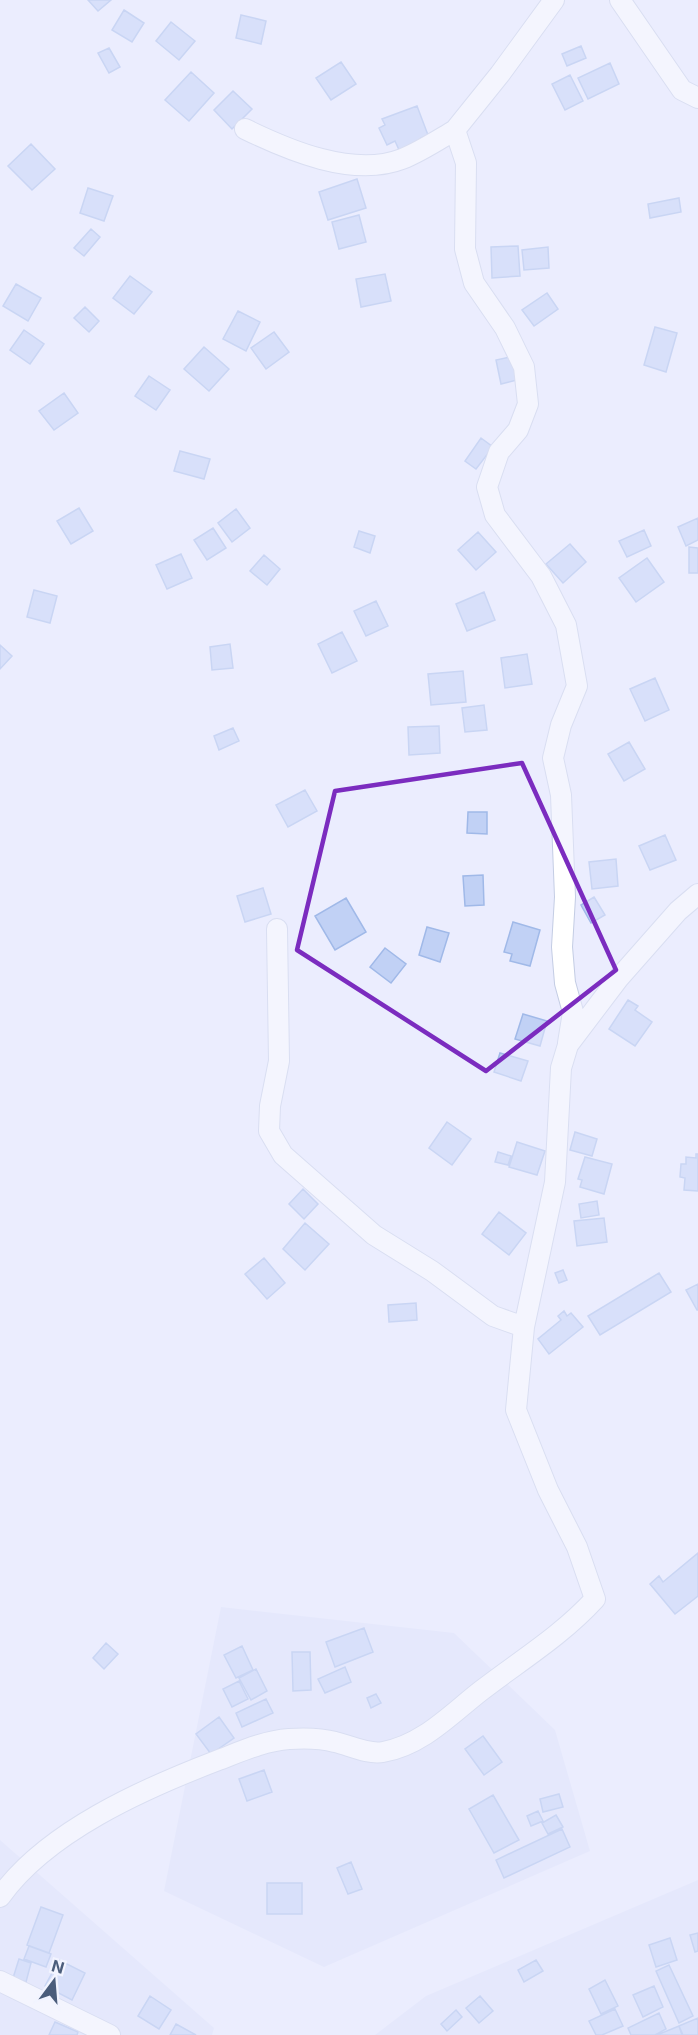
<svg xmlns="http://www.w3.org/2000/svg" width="698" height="2035" viewBox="0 0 698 2035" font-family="Inter,sans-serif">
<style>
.residential{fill:#dee3fb}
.building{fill:#c1d1f5;stroke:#a0b9e8;stroke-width:1.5}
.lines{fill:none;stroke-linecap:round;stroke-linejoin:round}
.minor-casing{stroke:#c4cde4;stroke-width:22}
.minor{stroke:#fff;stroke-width:20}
.marked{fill:none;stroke:#7b2cbf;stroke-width:4.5;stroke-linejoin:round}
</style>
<rect width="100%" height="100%" fill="#ebedfe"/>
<path class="residential" d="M221,1607L454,1633L555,1730L590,1851L324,1967L164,1891Z
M0,1840L214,2028L212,2035H0Z
M698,1880V2035H375L426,1996Z"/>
<path class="building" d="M88,0H111L98,11Z
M124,10L144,23L132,42L112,30Z
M241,15L266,21L261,44L236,38Z
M171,22L195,41L179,60L156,41Z
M581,46L586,58L567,66L562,54Z
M109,48L120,67L109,73L98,53Z
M341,62L356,84L331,100L316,78Z
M610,63L619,84L588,99L578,78Z
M191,72L214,93L189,121L165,100Z
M570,75L583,101L565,110L552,84Z
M233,91L252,109L232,129L214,110Z
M417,106L428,135L421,138L423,143L400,152L395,141L387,145L379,128L385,125L382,119Z
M31,144L55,169L32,190L8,166Z
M357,179L366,208L328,220L319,192Z
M88,188L113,196L104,221L80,213Z
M679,198L681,212L650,218L648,204Z
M359,215L366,242L339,249L332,222Z
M91,229L100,237L84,256L74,248Z
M518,246L520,276L492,278L491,247Z
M548,247L549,268L524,270L522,250Z
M385,274L391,301L361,307L356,279Z
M130,276L152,292L134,314L113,298Z
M16,284L41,298L28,321L3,306Z
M547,293L558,309L534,326L522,310Z
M85,307L99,321L89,332L74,318Z
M238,311L260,322L246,351L223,339Z
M655,327L677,333L666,372L644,365Z
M24,330L44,344L30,364L10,350Z
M274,332L289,352L266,369L251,348Z
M204,347L229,369L209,391L184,369Z
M515,356L521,379L501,384L496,360Z
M149,376L170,390L156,410L135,396Z
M64,393L78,413L54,430L39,411Z
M481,438L493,447L476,469L465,461Z
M180,451L210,459L204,479L174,471Z
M79,508L93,531L71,544L57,521Z
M236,509L250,528L232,542L218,523Z
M698,518V540L686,546L678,527Z
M213,528L226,548L207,560L194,540Z
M644,530L651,546L627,557L619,541Z
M359,531L375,536L370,553L354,547Z
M478,532L496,552L476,570L458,550Z
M570,544L586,562L563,583L546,564Z
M689,547L698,548V573H689Z
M181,554L192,578L167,589L156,565Z
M264,555L280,569L267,585L250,571Z
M647,558L664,582L636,602L619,578Z
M34,590L57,596L50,623L27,617Z
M484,592L495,620L467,631L456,604Z
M376,601L388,626L366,636L354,611Z
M342,632L357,661L332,673L318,644Z
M230,644L233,668L212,670L210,647Z
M0,645L12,656L0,669Z
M527,654L532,684L505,688L501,658Z
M463,671L466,702L431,705L428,674Z
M655,678L669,710L645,721L630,689Z
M484,705L487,730L465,732L462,708Z
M439,726L440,753L409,755L408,727Z
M233,728L239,741L219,750L214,736Z
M629,742L645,769L624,781L608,754Z
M305,790L317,811L288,827L276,805Z
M468,812H487V834L467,833Z
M665,835L676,860L650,870L639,846Z
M616,859L618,886L592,889L589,862Z
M483,875L484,905L465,906L463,876Z
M263,888L271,914L245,922L237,896Z
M594,897L605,915L591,923L581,905Z
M346,898L366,932L335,950L315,916Z
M513,922L540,930L530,966L510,961L512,954L504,952Z
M427,927L449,933L440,962L419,955Z
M385,948L406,964L391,983L370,967Z
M628,1000L638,1006L635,1010L652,1022L635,1046L609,1029Z
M523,1014L547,1021L540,1046L515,1039Z
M500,1053L528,1061L521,1081L494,1072Z
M447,1122L471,1139L452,1165L429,1148Z
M575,1132L597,1139L592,1156L570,1150Z
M517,1142L545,1151L537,1175L509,1167Z
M498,1152L511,1156L508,1165L495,1162Z
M696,1154H698V1191L684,1190L685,1178L680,1177L681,1164H686V1157L696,1158Z
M585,1157L612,1164L604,1194L580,1187L582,1180L578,1179Z
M303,1189L318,1204L304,1219L289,1204Z
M597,1201L599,1215L581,1218L579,1204Z
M499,1212L526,1233L509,1255L482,1234Z
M604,1218L607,1242L577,1246L574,1221Z
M305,1223L329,1244L305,1270L283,1249Z
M264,1258L285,1283L267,1299L245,1274Z
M563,1270L567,1280L559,1283L555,1273Z
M659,1273L671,1292L600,1335L588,1316Z
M698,1284V1310H697L686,1290Z
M416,1303L417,1320L389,1322L388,1305Z
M564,1311L567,1316L571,1313L583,1327L549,1354L538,1339L561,1320L558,1316Z
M698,1553V1596L675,1614L650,1584L659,1576L663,1582Z
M364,1628L373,1652L335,1667L326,1642Z
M106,1643L118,1654L104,1669L93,1658Z
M242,1646L253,1670L236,1678L224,1655Z
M292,1652H310L311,1690L293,1691Z
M345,1667L351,1682L325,1693L318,1679Z
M256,1669L267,1691L251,1700L239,1678Z
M239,1681L248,1699L232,1707L223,1689Z
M376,1694L381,1703L371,1708L367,1698Z
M266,1699L273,1713L242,1727L236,1713Z
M219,1717L234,1738L211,1754L196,1734Z
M483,1736L502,1762L484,1775L465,1749Z
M264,1770L272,1792L247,1801L239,1779Z
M559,1794L563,1807L543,1812L540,1799Z
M493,1795L519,1840L494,1853L469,1809Z
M538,1811L543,1821L531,1826L527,1816Z
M556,1815L563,1827L548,1834L542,1823Z
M562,1829L570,1847L504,1878L496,1860Z
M351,1862L362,1889L348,1894L337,1868Z
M267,1883H302V1914H267Z
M41,1907L63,1915L49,1953L27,1945Z
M698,1933V1951L695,1952L690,1935Z
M670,1938L677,1960L656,1967L649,1945Z
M29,1946L51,1954L46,1967L24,1959Z
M19,1959L31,1963L26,1982L13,1978Z
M59,1960L85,1973L72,2000L45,1986Z
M536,1960L543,1971L524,1982L518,1970Z
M669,1965L693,2016L679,2023L656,1971Z
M605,1980L618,2006L601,2014L589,1989Z
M654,1986L663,2007L643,2017L633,1995Z
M150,1996L171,2010L159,2029L138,2016Z
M480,1996L493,2011L479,2023L466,2008Z
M615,2009L623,2026L602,2035H596L589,2021Z
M456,2010L462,2017L447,2031L441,2024Z
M659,2013L666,2029L655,2035H631L628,2028Z
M698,2018V2035H683L679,2026Z
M55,2022L78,2032L77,2035H49Z
M176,2024L196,2035H170Z
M679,2026L682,2035H657Z"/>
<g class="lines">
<defs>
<path id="minor" d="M554,0L500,74L455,130L466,163L465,249L474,283L505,328L524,367L528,404L518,430L499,452L487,487L495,515L541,576L566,625L577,686L561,725L553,758L561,795L565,897L562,947L565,983L573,1012L568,1043
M620,0L682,90L698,98
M245,129C288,150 353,178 402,159C420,152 438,140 455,130
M277,929L279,1061L270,1106L269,1131L283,1155L374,1235L432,1271L493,1316L524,1327
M0,1897C46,1832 143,1789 216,1761C240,1752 263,1741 289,1739C304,1738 320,1738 335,1742C349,1745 368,1755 383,1752C423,1745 452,1713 482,1690C521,1660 561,1636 595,1599L577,1547L548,1490L516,1410L524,1327L555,1182L561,1068L568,1045L618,979L678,911L698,894
M0,1981L110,2035"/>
</defs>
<use href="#minor" class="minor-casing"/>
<use href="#minor" class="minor"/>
</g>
<path d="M0 0H698V2035H0ZM522,763L616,970L486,1071L297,950L335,791Z" fill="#ebedfe" fill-opacity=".55" fill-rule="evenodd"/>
<path class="marked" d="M522,763L616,970L486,1071L297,950L335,791Z"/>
<g transform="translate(54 1981) rotate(16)" stroke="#f2f4ff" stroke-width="4.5" paint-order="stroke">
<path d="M0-4.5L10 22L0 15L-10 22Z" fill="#4b5d7b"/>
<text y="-9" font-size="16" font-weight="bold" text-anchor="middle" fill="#4b5d7b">N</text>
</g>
</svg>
